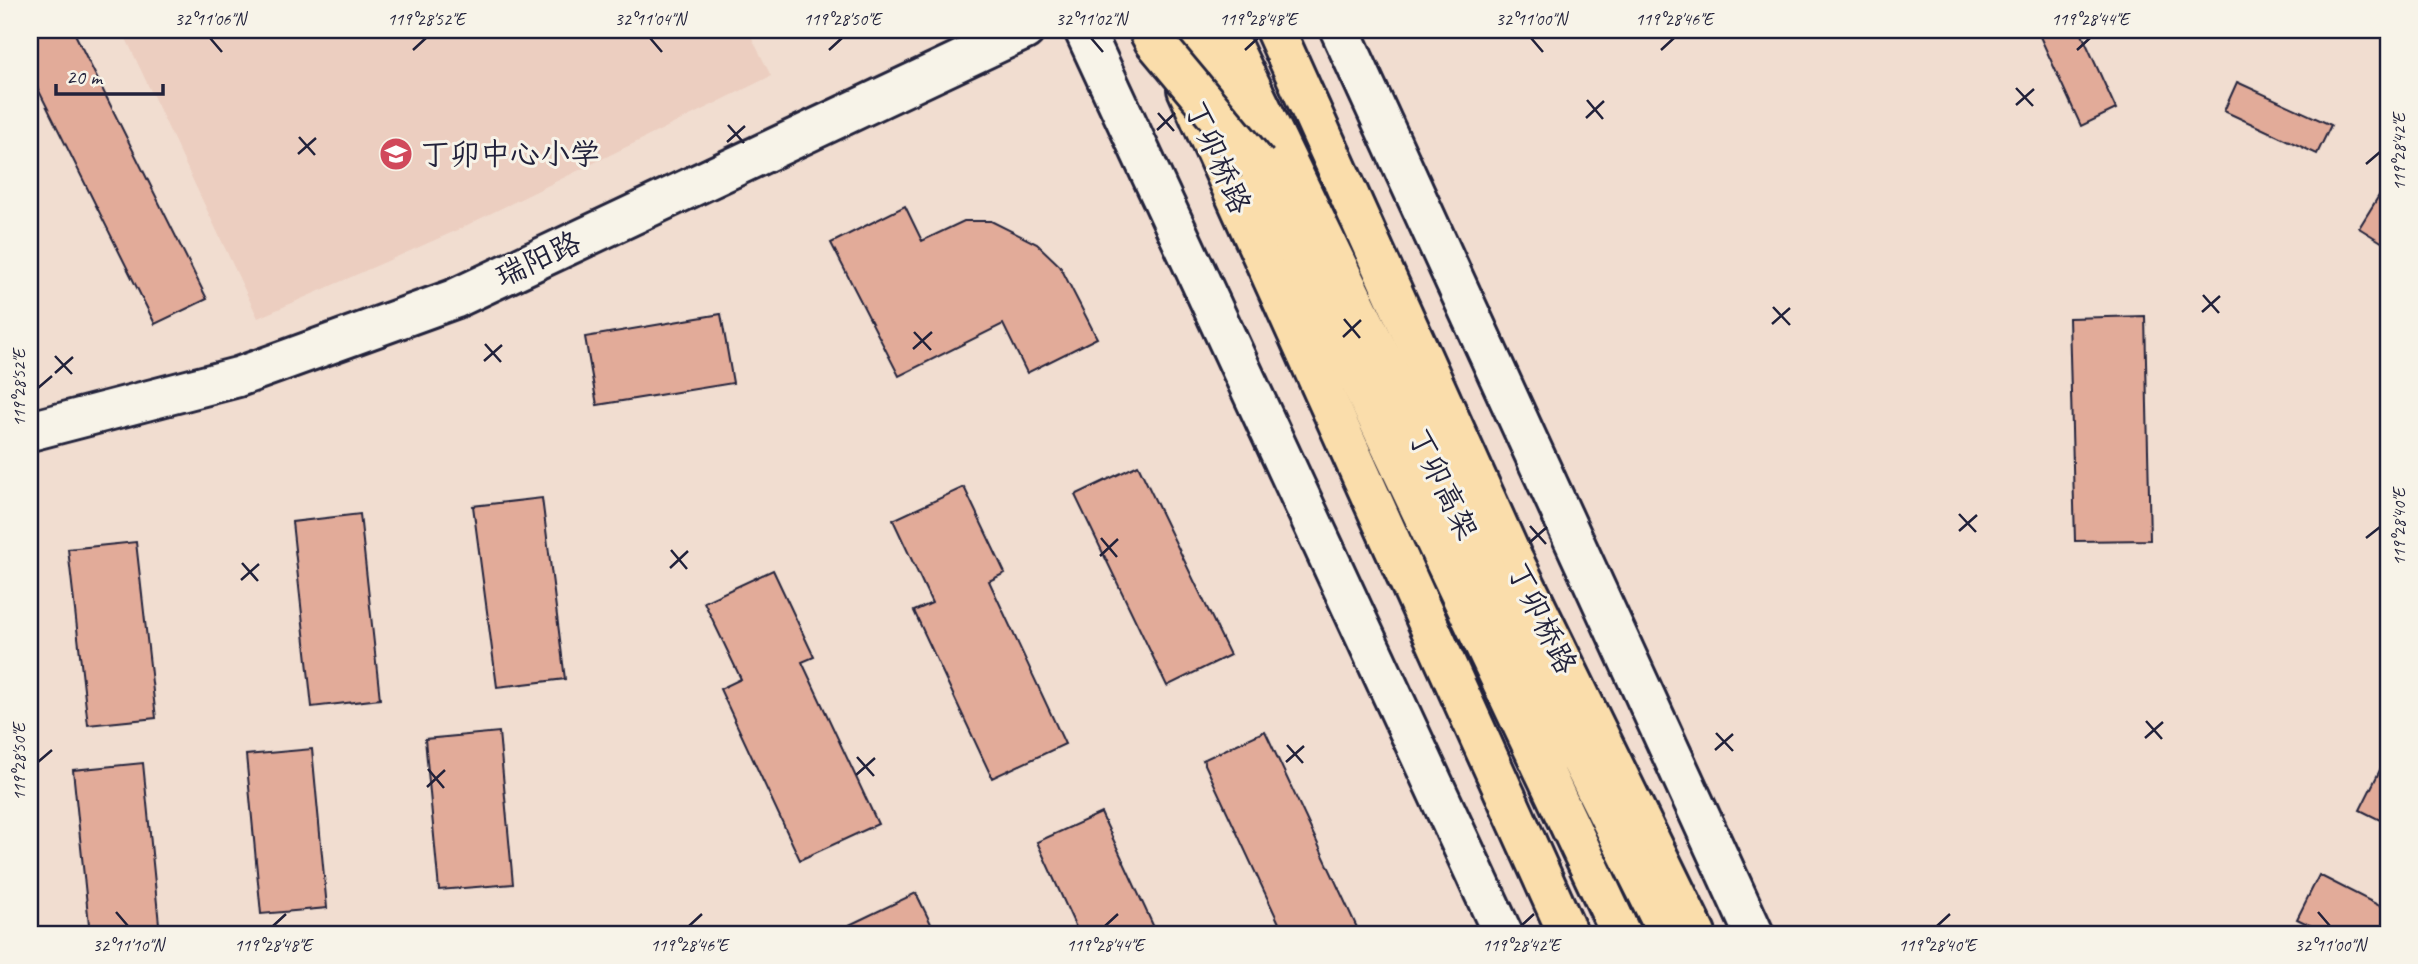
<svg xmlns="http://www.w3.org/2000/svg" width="2418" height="964" viewBox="0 0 2418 964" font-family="Caveat,'LXGW WenKai TC',sans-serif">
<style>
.built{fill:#eccec0}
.building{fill:#e2ab99;stroke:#22223b;stroke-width:2}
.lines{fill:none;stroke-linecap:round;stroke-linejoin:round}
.minor-casing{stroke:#22223b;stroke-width:44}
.tertiary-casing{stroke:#22223b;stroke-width:44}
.primary-casing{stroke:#22223b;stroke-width:44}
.trunk-casing{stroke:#22223b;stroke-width:44}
.minor{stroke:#f7f3e8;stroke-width:38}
.tertiary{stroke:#f7f3e8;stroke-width:38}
.primary{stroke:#faddab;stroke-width:38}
.trunk{stroke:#faddab;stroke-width:38}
.trunk-bridge-casing{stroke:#22223b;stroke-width:44;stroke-linecap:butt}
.trunk-bridge{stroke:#faddab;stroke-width:38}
.ticks{fill:none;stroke:#22223b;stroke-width:2.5}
.labels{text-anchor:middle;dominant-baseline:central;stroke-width:6;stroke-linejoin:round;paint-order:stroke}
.poi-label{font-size:30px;fill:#22223b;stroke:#f7f3e8;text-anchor:start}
.street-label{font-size:30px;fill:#22223b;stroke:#f7f3e8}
.neatline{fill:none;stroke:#22223b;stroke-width:2.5}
.ticks-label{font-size:18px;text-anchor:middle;fill:#22223b}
</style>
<rect width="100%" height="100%" fill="#f1ddd0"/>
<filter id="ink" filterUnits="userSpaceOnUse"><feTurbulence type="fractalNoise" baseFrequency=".0143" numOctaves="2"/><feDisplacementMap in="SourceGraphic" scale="14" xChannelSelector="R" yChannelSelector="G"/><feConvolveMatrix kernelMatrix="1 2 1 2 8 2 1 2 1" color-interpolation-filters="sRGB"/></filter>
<g filter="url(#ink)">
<path class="built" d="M122,30H748L771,76L453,232L258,318Z"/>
<path class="building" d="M30,30H73L207,299L155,324L30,73Z
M2037,30H2080L2116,109L2081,126Z
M2237,82L2331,125L2317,154L2224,111Z
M2385,186L2388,188V246L2359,228Z
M905,206L922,241L964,221H991L1037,244L1060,266L1097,338L1027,373L1003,324L899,376L831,243Z
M721,314L733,383L597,405L585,337Z
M2145,316L2150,540L2075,541L2069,318Z
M1138,465L1230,655L1167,686L1075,495Z
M964,487L1005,573L989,581L1065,744L992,778L914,611L932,603L893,520Z
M542,498L565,679L497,687L473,506Z
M360,514L380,699L312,707L292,522Z
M136,542L156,718L88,725L68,549Z
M773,570L814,657L802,662L878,824L800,860L720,689L741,679L704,602Z
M1265,731L1360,934H1284L1203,760Z
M499,732L513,884L439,890L425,739Z
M312,749L327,908L261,914L246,755Z
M2388,754V824L2360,810Z
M143,763L160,934H90L73,770Z
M1101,813L1157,934H1079L1037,842Z
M2319,875L2388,910V934H2328L2297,919Z
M916,893L936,934H847L843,928Z"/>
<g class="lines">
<defs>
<path id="minor" d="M1084,30L1503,934
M1340,30L1754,934"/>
<path id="tertiary" d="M30,431L238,377L454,299L1025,30"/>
<path id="primary" d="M1275,30L1513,559L1696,934
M1187,89L1568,934"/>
<path id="trunk" d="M1188,30L1257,164L1621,934
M1224,30L1440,479L1668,934"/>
</defs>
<use href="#minor" class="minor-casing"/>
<use href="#tertiary" class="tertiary-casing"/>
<use href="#primary" class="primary-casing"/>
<use href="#trunk" class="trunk-casing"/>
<use href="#minor" class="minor"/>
<use href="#tertiary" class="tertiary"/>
<use href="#primary" class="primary"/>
<use href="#trunk" class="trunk"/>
<defs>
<path id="trunk-bridge" d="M1148,30L1154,41L1257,164"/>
</defs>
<use href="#trunk-bridge" class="trunk-bridge-casing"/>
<use href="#trunk-bridge" class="trunk-bridge"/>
</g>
</g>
<path class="ticks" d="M210,38L222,52M650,38L662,52M1091,38L1103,52M1531,38L1543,52M413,50L426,38M829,50L842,38M1245,50L1258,38M1661,50L1674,38M2077,50L2090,38M2016,88L2033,106M1587,100L1603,119M2016,105L2034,89M1158,113L1174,131M1586,118L1604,101M728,125L744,143M1157,130L1175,113M299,137L315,155M727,142L745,126M298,154L316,138M2366,164L2380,152M2203,295L2219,313M1773,307L1790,325M2202,312L2220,296M1344,319L1360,338M1772,324L1790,308M914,332L931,350M1343,337L1361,320M485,344L501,362M913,349L932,332M55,356L72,374M484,361L502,345M55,373L73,357M38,388L52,376M1959,514L1976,532M1530,526L1546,544M1959,531L1977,515M1101,538L1117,557M2366,538L2380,527M1529,543L1547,527M671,550L687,569M1100,556L1118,539M242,563L258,581M670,568L688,551M241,580L259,564M2146,721L2162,739M1716,733L1733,751M2145,738L2163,722M1287,745L1303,763M1715,750L1733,734M857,757L874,776M38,762L52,750M1286,762L1304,746M428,769L444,788M856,775L875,758M427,787L445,770M116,912L128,926M2318,912L2330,926M273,926L286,914M689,926L702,914M1105,926L1118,914M1521,926L1534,914M1937,926L1950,914"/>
<defs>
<symbol id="school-disc" viewBox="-11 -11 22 22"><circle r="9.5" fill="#d1495b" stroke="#f7f3e8"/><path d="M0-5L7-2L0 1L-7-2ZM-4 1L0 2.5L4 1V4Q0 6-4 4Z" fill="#fff"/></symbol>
</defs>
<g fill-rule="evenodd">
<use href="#school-disc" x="377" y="135" width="38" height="38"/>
</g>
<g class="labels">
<g class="poi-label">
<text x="420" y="154">丁卯中心小学</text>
</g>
<g class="street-label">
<text transform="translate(1218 157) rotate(66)">丁卯桥路</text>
<text transform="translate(538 259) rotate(-25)">瑞阳路</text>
<text transform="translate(1443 484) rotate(64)">丁卯高架</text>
<text transform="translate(1542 618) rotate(64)">丁卯桥路</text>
</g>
</g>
<rect width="2418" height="964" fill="none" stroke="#f7f3e8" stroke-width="77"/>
<path d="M56 84v10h107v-10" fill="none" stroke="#22223b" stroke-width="3.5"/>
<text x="66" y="84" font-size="21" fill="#22223b" stroke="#f7f3e8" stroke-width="5" paint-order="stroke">20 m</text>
<rect x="38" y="38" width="2342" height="888" class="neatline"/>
<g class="ticks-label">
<text x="210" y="25">32°11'06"N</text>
<text x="426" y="25">119°28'52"E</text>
<text x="650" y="25">32°11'04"N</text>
<text x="842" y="25">119°28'50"E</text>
<text x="1091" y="25">32°11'02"N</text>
<text x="1258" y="25">119°28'48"E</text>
<text x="1531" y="25">32°11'00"N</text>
<text x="1674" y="25">119°28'46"E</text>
<text x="2090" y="25">119°28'44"E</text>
<text transform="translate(2399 152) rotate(-90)" y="6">119°28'42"E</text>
<text transform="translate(19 388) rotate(-90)" y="6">119°28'52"E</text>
<text transform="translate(2399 527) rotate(-90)" y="6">119°28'40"E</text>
<text transform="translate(19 762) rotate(-90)" y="6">119°28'50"E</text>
<text x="128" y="951">32°11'10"N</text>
<text x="273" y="951">119°28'48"E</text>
<text x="689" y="951">119°28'46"E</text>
<text x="1105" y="951">119°28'44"E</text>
<text x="1521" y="951">119°28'42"E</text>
<text x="1937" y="951">119°28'40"E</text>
<text x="2330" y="951">32°11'00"N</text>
</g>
</svg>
